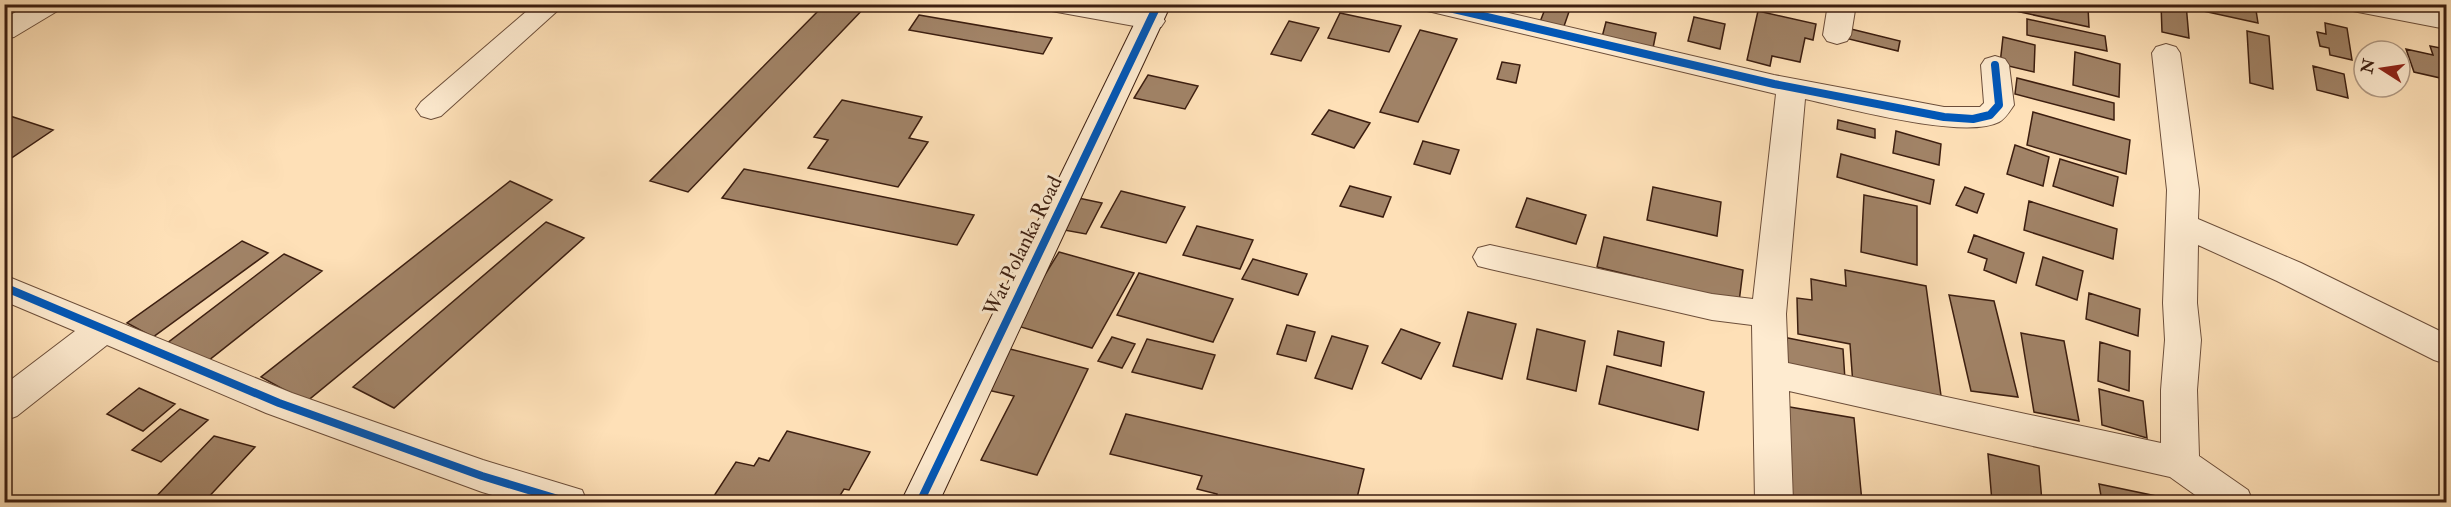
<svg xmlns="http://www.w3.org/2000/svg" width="2451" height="507" viewBox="0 0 2451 507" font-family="'IM FELL Double Pica',serif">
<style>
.building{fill:#a18367;stroke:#3c1e10;stroke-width:1.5}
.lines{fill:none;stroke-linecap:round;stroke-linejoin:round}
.street-casing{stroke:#6c4e3a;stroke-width:2}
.secondary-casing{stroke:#3c1e10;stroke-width:2}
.street{fill:#feebd0;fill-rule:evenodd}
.secondary{fill:#feebd0;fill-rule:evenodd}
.cycleway-casing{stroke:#feebd0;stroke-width:11}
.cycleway{stroke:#0057b8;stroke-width:8}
.labels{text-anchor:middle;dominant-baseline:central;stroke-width:6;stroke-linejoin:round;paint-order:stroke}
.street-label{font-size:21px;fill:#3c1e10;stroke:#feebd0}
</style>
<rect width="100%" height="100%" fill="#fee0b7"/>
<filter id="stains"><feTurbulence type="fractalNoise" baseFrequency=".00333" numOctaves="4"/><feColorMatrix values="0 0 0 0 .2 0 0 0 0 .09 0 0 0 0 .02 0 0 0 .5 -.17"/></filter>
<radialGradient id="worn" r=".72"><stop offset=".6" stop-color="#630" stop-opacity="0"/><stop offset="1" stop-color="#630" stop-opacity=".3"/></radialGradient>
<path class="building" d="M825,4H868L688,192L650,181Z
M1547,4L1571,6L1562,32L1538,27Z
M1983,4H2077L2088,7L2089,27Z
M2161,4H2186L2189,38L2162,32Z
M2189,4H2255L2258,23L2189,8Z
M1758,11L1816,24L1813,40L1805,38L1800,62L1772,56L1770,66L1747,60Z
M1340,13L1401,26L1389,52L1328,38Z
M919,15L1052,38L1043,54L909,30Z
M1694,17L1725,24L1720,49L1688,41Z
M2027,19L2105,36L2107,51L2027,35Z
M1289,21L1319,28L1301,61L1271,54Z
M1606,22L1656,33L1652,53L1601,41Z
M2325,23L2347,28L2352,60L2330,55L2329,48L2320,46L2317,32L2326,34Z
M1851,29L1900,41L1898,51L1849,39Z
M1420,30L1457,39L1418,122L1380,112Z
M2247,31L2269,36L2273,89L2250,83Z
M2003,37L2035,45L2034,72L2000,64Z
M2430,46L2446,49V98L2440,78L2414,72L2406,49L2433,55Z
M2075,52L2120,64L2119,97L2073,85Z
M1502,62L1520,65L1516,83L1497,79Z
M2313,66L2344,74L2348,98L2317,90Z
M1148,75L1198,86L1185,109L1134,98Z
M2017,78L2114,103V120L2015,94Z
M842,100L922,117L909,138L928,142L898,187L808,168L828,140L814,137Z
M1329,110L1370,123L1354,148L1312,134Z
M2033,112L2130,140L2126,174L2027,145Z
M4,114L53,130L4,163Z
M1838,120L1875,129V138L1837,129Z
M1896,131L1941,144L1939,165L1893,153Z
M1423,141L1459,150L1450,174L1414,164Z
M2015,145L2049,157L2043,186L2007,174Z
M1841,154L1934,180L1930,204L1837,177Z
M2060,159L2118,177L2113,206L2053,186Z
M744,169L974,215L957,245L722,198Z
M510,181L552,200L306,402L261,377Z
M1350,186L1391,197L1383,217L1340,206Z
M1653,187L1721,202L1717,236L1647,220Z
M1965,187L1984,194L1977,213L1956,205Z
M1121,191L1185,207L1166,243L1101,227Z
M1864,195L1917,206V265L1861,252Z
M1069,196L1102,203L1086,234L1053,228Z
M1527,198L1586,215L1576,244L1516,227Z
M2029,201L2117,229L2113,259L2024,230Z
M546,222L584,238L394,408L353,387Z
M1197,226L1253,240L1240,269L1183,255Z
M1974,235L2024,253L2016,283L1984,270L1987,259L1968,252Z
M1604,237L1743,270L1739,302L1597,267Z
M242,241L268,253L153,337L127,323Z
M1059,252L1134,273L1092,348L1014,325Z
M284,254L322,271L204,364L166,344Z
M2043,257L2083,271L2077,300L2036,285Z
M1253,259L1307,274L1298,295L1242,279Z
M1845,270L1926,286L1942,403L1853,385L1850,344L1798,334L1797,298L1812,300L1811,279L1846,286Z
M1139,273L1233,299L1213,342L1117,315Z
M2089,293L2140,309L2138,336L2086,319Z
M1949,295L1994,301L2018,397L1971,391Z
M1468,312L1516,324L1502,379L1453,366Z
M1287,325L1315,332L1306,361L1277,354Z
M1401,329L1440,343L1421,379L1382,363Z
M1537,329L1585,341L1576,391L1527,379Z
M1618,331L1664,342L1661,366L1614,355Z
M2021,333L2064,341L2079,421L2034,412Z
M1332,336L1368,346L1352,389L1315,378Z
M1112,337L1135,344L1122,368L1098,361Z
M1783,337L1843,349L1845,380L1783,368Z
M1147,339L1215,355L1202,389L1132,372Z
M2100,342L2130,351L2129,391L2098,381Z
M1006,348L1088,369L1037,475L981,460L1014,396L983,389Z
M1607,366L1704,392L1698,430L1599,404Z
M139,388L175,404L143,431L107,414Z
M2099,389L2143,401L2147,438L2102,425Z
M1784,406L1854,418L1862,502H1784Z
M180,409L208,420L161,462L132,450Z
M1126,414L1364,469L1356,502H1215L1217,494L1197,489L1202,476L1110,454Z
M787,431L870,452L849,490L844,489L836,502H710L736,462L754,466L759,458L769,461Z
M214,436L255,447L204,502H151Z
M1988,454L2039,466L2042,502H1992Z
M2099,484L2156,496L2158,502H2102Z"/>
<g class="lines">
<defs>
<path id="street" d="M29,4H62L59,10L14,37L4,39V19Z
M535,4H565L441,116L431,119L421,116L416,109L421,102Z
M1044,4H1106L1161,15L1165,21L1161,27L1151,29L1057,12L1047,10Z
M1419,4H1470L1774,75L1944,107H1980L1984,103L1981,65L1985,59L1995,56L2005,59L2009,65L2014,105C2010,111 2005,119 1999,122C1964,140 1846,108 1805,99L1786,314L1788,363L2161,443V390L2165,340L2163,303L2167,190L2152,53L2156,47L2166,44L2176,47L2180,53L2199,190L2198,219L2301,263L2446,334V364L2434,360L2277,281L2198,245L2197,303L2201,340L2197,390L2199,456L2248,490L2253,502H2205L2170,477L1789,391L1793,502H1755L1752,325L1712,320L1490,269L1478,266L1473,257L1478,248L1490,245L1712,294L1753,299L1776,94L1432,12L1422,10Z
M1828,4H1856L1851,35L1847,41L1837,44L1827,41L1823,35Z
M2345,4H2404L2446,13V29L2358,12L2348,10Z
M4,275L292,393L483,460L582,490L587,502H516L482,492L266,413L107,345L17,416L4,421V385L75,331L4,301Z"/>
<path id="secondary" d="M1144,4H1171L939,502H901Z"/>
</defs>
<use href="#street" class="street-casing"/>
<use href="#secondary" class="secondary-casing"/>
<use href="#street" class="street"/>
<use href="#secondary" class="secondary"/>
<defs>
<path id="cycleway" d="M1432,4L1774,84L1944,117L1973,119L1990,115L1999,105L1995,65
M4,287L279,403L482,476L568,502
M920,502L1158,4"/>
</defs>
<use href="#cycleway" class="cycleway-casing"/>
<use href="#cycleway" class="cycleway"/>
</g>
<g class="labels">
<g class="street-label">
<text transform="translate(1023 246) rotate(-64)">Wat Polanka Road</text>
</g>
</g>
<rect width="2451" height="507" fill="none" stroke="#fee0b7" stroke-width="24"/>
<rect x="6" y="6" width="2439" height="495" fill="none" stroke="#3c1e10" stroke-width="3"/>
<rect x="12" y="12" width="2427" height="483" fill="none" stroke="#3c1e10" stroke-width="1.5"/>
<g transform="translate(2382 69) rotate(282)"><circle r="28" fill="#feebd0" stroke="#b09983" stroke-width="1.5"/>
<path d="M0-4.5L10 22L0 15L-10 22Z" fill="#8f2418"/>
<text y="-9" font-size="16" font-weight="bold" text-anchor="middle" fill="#3c1e10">N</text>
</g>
<rect width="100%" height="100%" filter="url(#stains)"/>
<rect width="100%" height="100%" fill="url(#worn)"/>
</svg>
